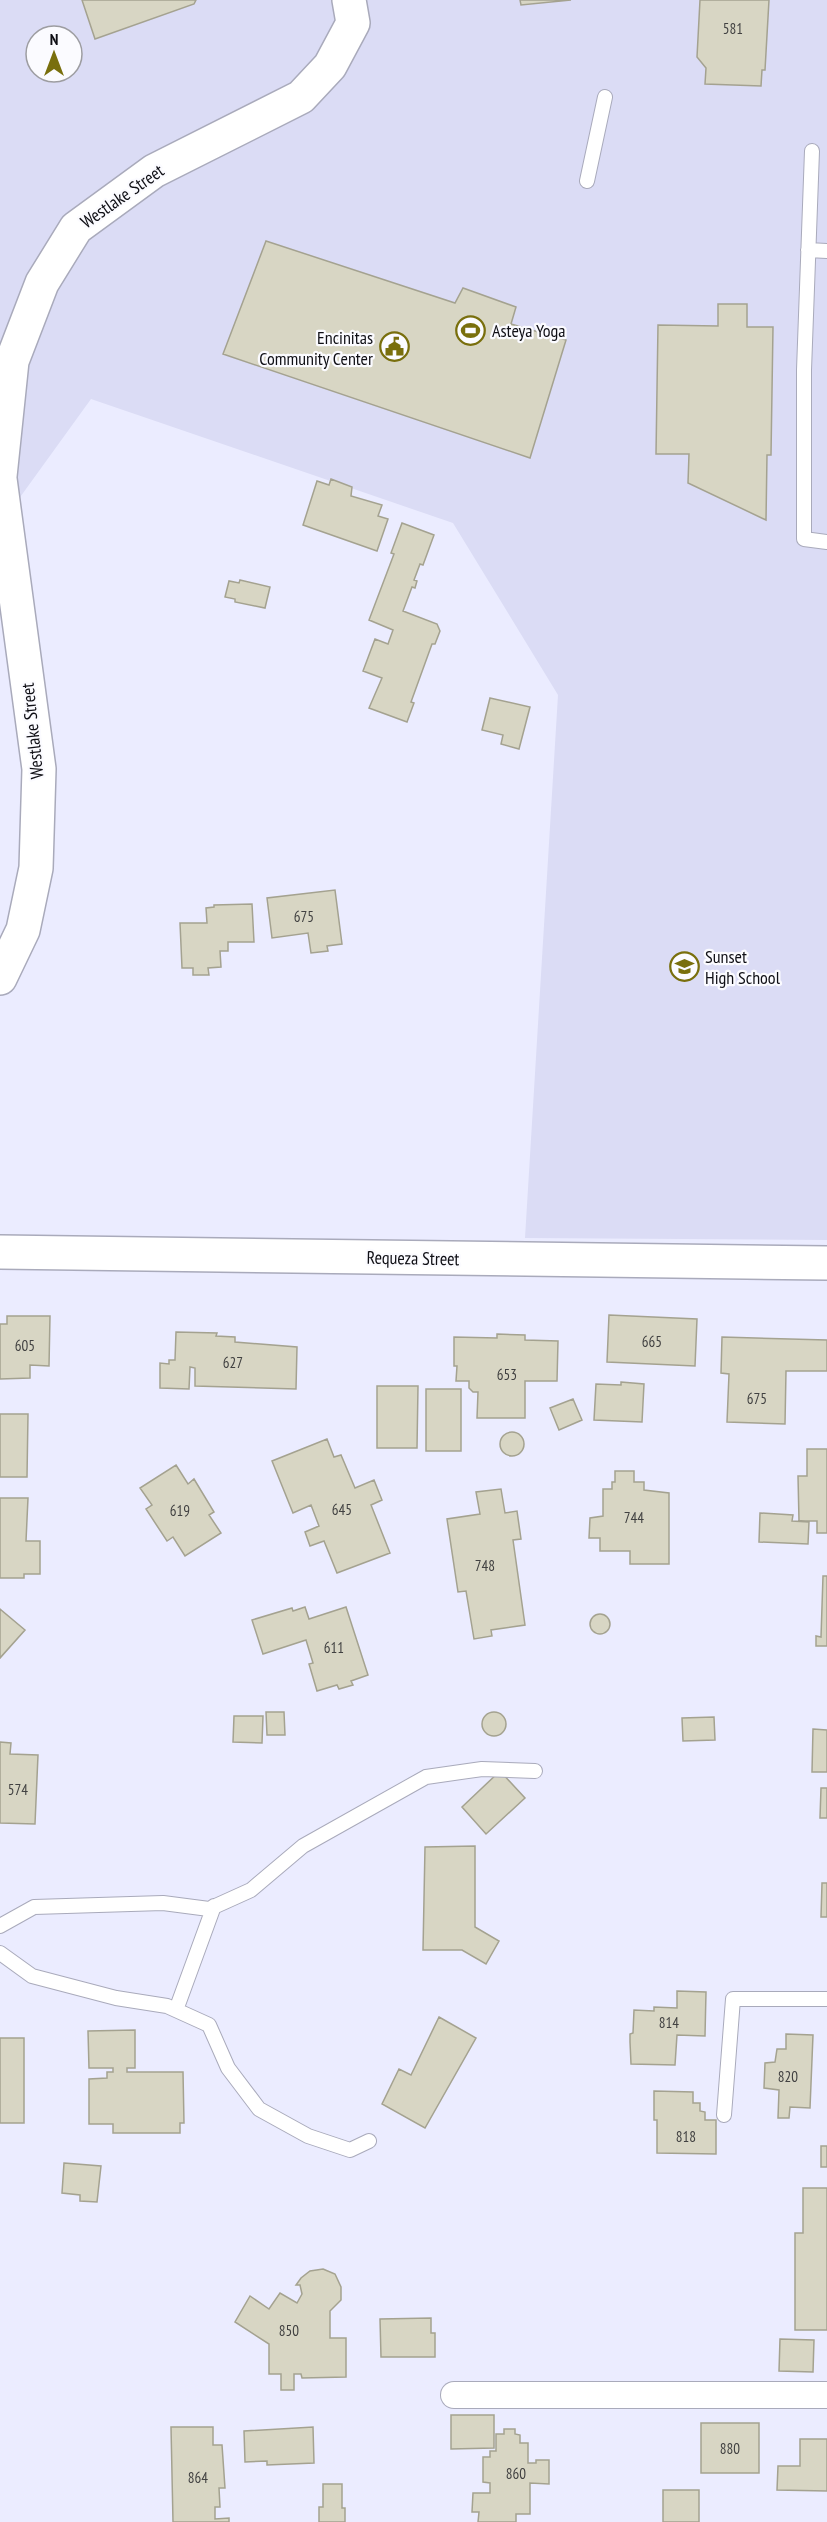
<svg xmlns="http://www.w3.org/2000/svg" width="827" height="2522" viewBox="0 0 827 2522" font-family="'PT Sans Narrow',sans-serif">
<style>
.built{fill:#dbdcf5;fill-rule:evenodd}
.building{fill:#d8d6c4;stroke:#a4a290;stroke-width:1.5}
.lines{fill:none;stroke-linecap:round;stroke-linejoin:round}
.service-casing{stroke:#a9aabb;stroke-width:16}
.minor-casing{stroke:#a9aabb;stroke-width:28}
.tertiary-casing{stroke:#a9aabb;stroke-width:36}
.service{stroke:#fff;stroke-width:14}
.minor{stroke:#fff;stroke-width:26}
.tertiary{stroke:#fff;stroke-width:33}
.labels{text-anchor:middle;dominant-baseline:central;stroke-width:4.5;stroke-linejoin:round;paint-order:stroke}
.number-label{font-size:15px;fill:#414141}
.street-label{font-size:18px;fill:#0f0f15;stroke:#fbfbff}
.poi-label{font-size:18px;fill:#0f0f15;stroke:#fbfbff;text-anchor:start}
</style>
<rect width="100%" height="100%" fill="#ebecff"/>
<path class="built" d="M0,0H827V1240L525,1238L558,695L453,523L91,399L5,518L0,519ZM36,36H72V72H36Z"/>
<path class="building" d="M82,0H196L194,4L95,39Z
M520,0H571L521,5Z
M700,0H769L765,70H762L761,86L705,84L706,68L697,57Z
M266,241L455,303L463,288L516,307L511,324L566,340L530,458L223,354Z
M718,304H747V327H773L771,455H767L766,520L688,483L689,454H656L658,325L718,326Z
M331,479L352,487L351,496L382,505L378,516L388,519L377,551L303,525L317,481L329,485Z
M402,523L434,535L423,565L420,564L414,580L417,581L415,588L412,587L403,611L437,624L440,631L435,644H432L411,702L414,703L407,722L369,708L382,678L363,671L375,639L388,644L393,630L369,620L394,554L391,553Z
M240,580L270,587L265,608L235,602V599L225,597L229,581L239,583Z
M490,698L530,707L519,749L501,744L503,735L482,730Z
M335,890L342,944L327,946L328,951L311,953L308,933L272,938L267,898Z
M252,904L254,942H228V951H220L221,967L208,968L209,975H193V968H182L180,923H207L206,908L214,907V905Z
M609,1315L697,1319L695,1366L607,1362Z
M7,1316H50L49,1366L30,1365V1378L0,1379V1324H7Z
M176,1332L217,1333L216,1336L235,1337V1342L297,1347L296,1389L195,1386V1368L190,1367L189,1389L160,1388V1363L169,1364V1360H175Z
M497,1334L525,1335V1340L558,1341L557,1381H525V1418H477L478,1392H473L469,1388V1381H456L457,1366H454V1337L497,1338Z
M722,1337L827,1340V1371H786L785,1424L727,1422L729,1374L721,1373Z
M621,1382L644,1384L642,1422L594,1420L596,1384L621,1385Z
M377,1386H418L417,1448H377Z
M426,1389H461V1451H426Z
M573,1399L582,1420L559,1430L550,1408Z
M0,1414H28L27,1477H0Z
M500 1444a12 12 0 1 1 24 0a12 12 0 1 1-24 0Z
M327,1439L334,1457L341,1455L355,1488L374,1480L382,1500L371,1505L390,1553L337,1573L324,1541L310,1546L305,1532L319,1526L311,1505L293,1513L272,1461Z
M807,1449H827V1533H817V1521H799L798,1476H807Z
M176,1465L188,1484L194,1479L214,1512L209,1515L221,1533L185,1556L173,1537L167,1541L146,1509L152,1505L140,1488Z
M615,1471H634V1482H644V1490L669,1493V1564H630V1551H600V1538H589L590,1518L603,1516V1489H612V1482H615Z
M501,1489L505,1513L517,1511L521,1539L513,1540L525,1625L491,1630L492,1636L474,1639L466,1591L458,1592L447,1519L480,1514L476,1492Z
M0,1498H28L26,1541H40V1574H24V1578H0Z
M760,1513L793,1515L792,1521L809,1522L808,1544L759,1542Z
M823,1576H827V1646H816V1636L821,1637Z
M305,1607L309,1619L346,1607L368,1675L351,1681L353,1685L339,1689L337,1685L317,1691L309,1664L313,1663L306,1640L263,1654L252,1620L292,1608L293,1611Z
M0,1609L25,1630L0,1658Z
M590 1624a10 10 0 1 1 20 0a10 10 0 1 1-20 0Z
M266,1712H284L285,1735H267Z
M482 1724a12 12 0 1 1 24 0a12 12 0 1 1-24 0Z
M234,1716H263L262,1743L233,1742Z
M714,1717L715,1740L683,1741L682,1718Z
M813,1729L827,1730V1772H812Z
M0,1742L11,1743L10,1754L38,1755L35,1824L0,1823Z
M500,1771L525,1798L486,1834L462,1807Z
M821,1788H827V1818H820Z
M475,1846V1927L499,1941L486,1964L462,1950H423L425,1847Z
M822,1883H827V1917H821Z
M677,1991L706,1992L705,2036L677,2035L675,2065L631,2064L630,2042V2034L633,2033L634,2010L654,2011V2007L677,2008Z
M439,2017L476,2038L425,2128L382,2104L399,2069L411,2075Z
M135,2030V2068H127V2072H183L184,2123H180V2133H113V2124H89V2079L107,2078V2072H113V2068H89L88,2031Z
M786,2034L813,2035L810,2108L790,2107L789,2118H778L779,2090L764,2088L765,2063L775,2062L777,2049H786Z
M0,2038H24V2123H0Z
M654,2091L693,2092V2103H700V2111L705,2112V2120H716V2154L657,2153V2120H654Z
M821,2146H827V2167H821Z
M64,2163L101,2166L97,2202L80,2201V2195L62,2193Z
M803,2188H827V2330H795V2233H803Z
M323,2269L335,2274L341,2287V2300L330,2311V2338H346V2377L302,2378L301,2374H294V2390H281V2374H269V2344L235,2322L250,2296L269,2309L280,2293L297,2303L302,2294L300,2285H296L301,2278L310,2271Z
M431,2318V2333H435V2357H381L380,2319Z
M780,2339L814,2340L813,2372L779,2371Z
M451,2415H494V2448L451,2449Z
M701,2423H759V2473H701Z
M171,2427H213V2445H222L225,2488H219L220,2507H215V2519L229,2518V2522H173Z
M313,2427L314,2463L267,2465V2461L245,2462L244,2431Z
M504,2429H515V2434L520,2435V2443H528V2463H536V2460H549V2484L530,2483V2514H516V2522H478L479,2512H472L473,2493H490V2483L483,2482V2457H490V2451H496V2434H504Z
M800,2439H827V2491L777,2490L778,2466H800Z
M323,2484H342V2508H345V2522H319V2507H323Z
M663,2490H699V2522H663Z"/>
<g class="lines">
<defs>
<path id="service" d="M812,151L804,370V539L827,542
M587,181L605,97
M808,250L827,251
M0,1926L34,1907L163,1903L209,1909L251,1890L303,1846L426,1777L482,1769L535,1771
M0,1953L32,1976L116,1998L167,2006L209,2025L228,2068L259,2109L308,2136L350,2150L369,2141
M176,2010L214,1906
M724,2115L733,1999H827"/>
<path id="minor" d="M454,2395H827"/>
<path id="tertiary" d="M0,476L12,361L42,283L76,228L154,171L301,97L330,66L353,23L349,0
M0,479L39,769L36,868L23,930L0,978
M0,1252L827,1263"/>
</defs>
<use href="#service" class="service-casing"/>
<use href="#minor" class="minor-casing"/>
<use href="#tertiary" class="tertiary-casing"/>
<use href="#service" class="service"/>
<use href="#minor" class="minor"/>
<use href="#tertiary" class="tertiary"/>
</g>
<defs>
<symbol id="stadium-ring" viewBox="-11 -11 22 22"><circle r="9.5" fill="#fbfbff" stroke="#796f0d" stroke-width="1.5"/><path d="M0-5a6.5 5 0 1 0 0 10a6.5 5 0 1 0 0-10ZM-3.5-1.8h7v3.6h-7Z" fill="#796f0d"/></symbol>
<symbol id="civic-ring" viewBox="-11 -11 22 22"><circle r="9.5" fill="#fbfbff" stroke="#796f0d" stroke-width="1.5"/><path d="M-.6-6.5H3V-4.5H.6V-3L4-1V1h2V6H-6V1h2V-1L-.6-3ZM-1.2 2.5V6h2.4V2.5Z" fill="#796f0d"/></symbol>
<symbol id="school-ring" viewBox="-11 -11 22 22"><circle r="9.5" fill="#fbfbff" stroke="#796f0d" stroke-width="1.5"/><path d="M0-5L7-2L0 1L-7-2ZM-4 1L0 2.5L4 1V4Q0 6-4 4Z" fill="#796f0d"/></symbol>
</defs>
<g fill-rule="evenodd">
<use href="#stadium-ring" x="454" y="314" width="33" height="33"/>
<use href="#civic-ring" x="378" y="330" width="33" height="33"/>
<use href="#school-ring" x="668" y="950" width="33" height="33"/>
</g>
<g class="labels">
<g class="number-label">
<text x="733" y="28">581</text>
<text x="304" y="916">675</text>
<text x="652" y="1341">665</text>
<text x="25" y="1345">605</text>
<text x="233" y="1362">627</text>
<text x="507" y="1374">653</text>
<text x="757" y="1398">675</text>
<text x="342" y="1509">645</text>
<text x="180" y="1510">619</text>
<text x="634" y="1517">744</text>
<text x="485" y="1565">748</text>
<text x="334" y="1647">611</text>
<text x="18" y="1789">574</text>
<text x="669" y="2022">814</text>
<text x="788" y="2076">820</text>
<text x="686" y="2136">818</text>
<text x="289" y="2330">850</text>
<text x="730" y="2448">880</text>
<text x="516" y="2473">860</text>
<text x="198" y="2477">864</text>
</g>
<g class="street-label">
<text transform="translate(122 196) rotate(-35)">Westlake Street</text>
<text transform="translate(32 731) rotate(-96)">Westlake Street</text>
<text transform="translate(413 1258) rotate(1)">Requeza Street</text>
</g>
<g class="poi-label">
<text x="492" y="330">Asteya Yoga</text>
<text x="373" y="337" text-anchor="end">Encinitas<tspan x="373" dy="21">Community Center</tspan></text>
<text x="705" y="956">Sunset<tspan x="705" dy="21">High School</tspan></text>
</g>
</g>
<g transform="translate(54 54)"><circle r="28" fill="#fbfbff" stroke="#9d9da1" stroke-width="1.5"/>
<path d="M0-4.5L10 22L0 15L-10 22Z" fill="#796f0d"/>
<text y="-9" font-size="16" font-weight="bold" text-anchor="middle" fill="#0f0f15">N</text>
</g>
</svg>
